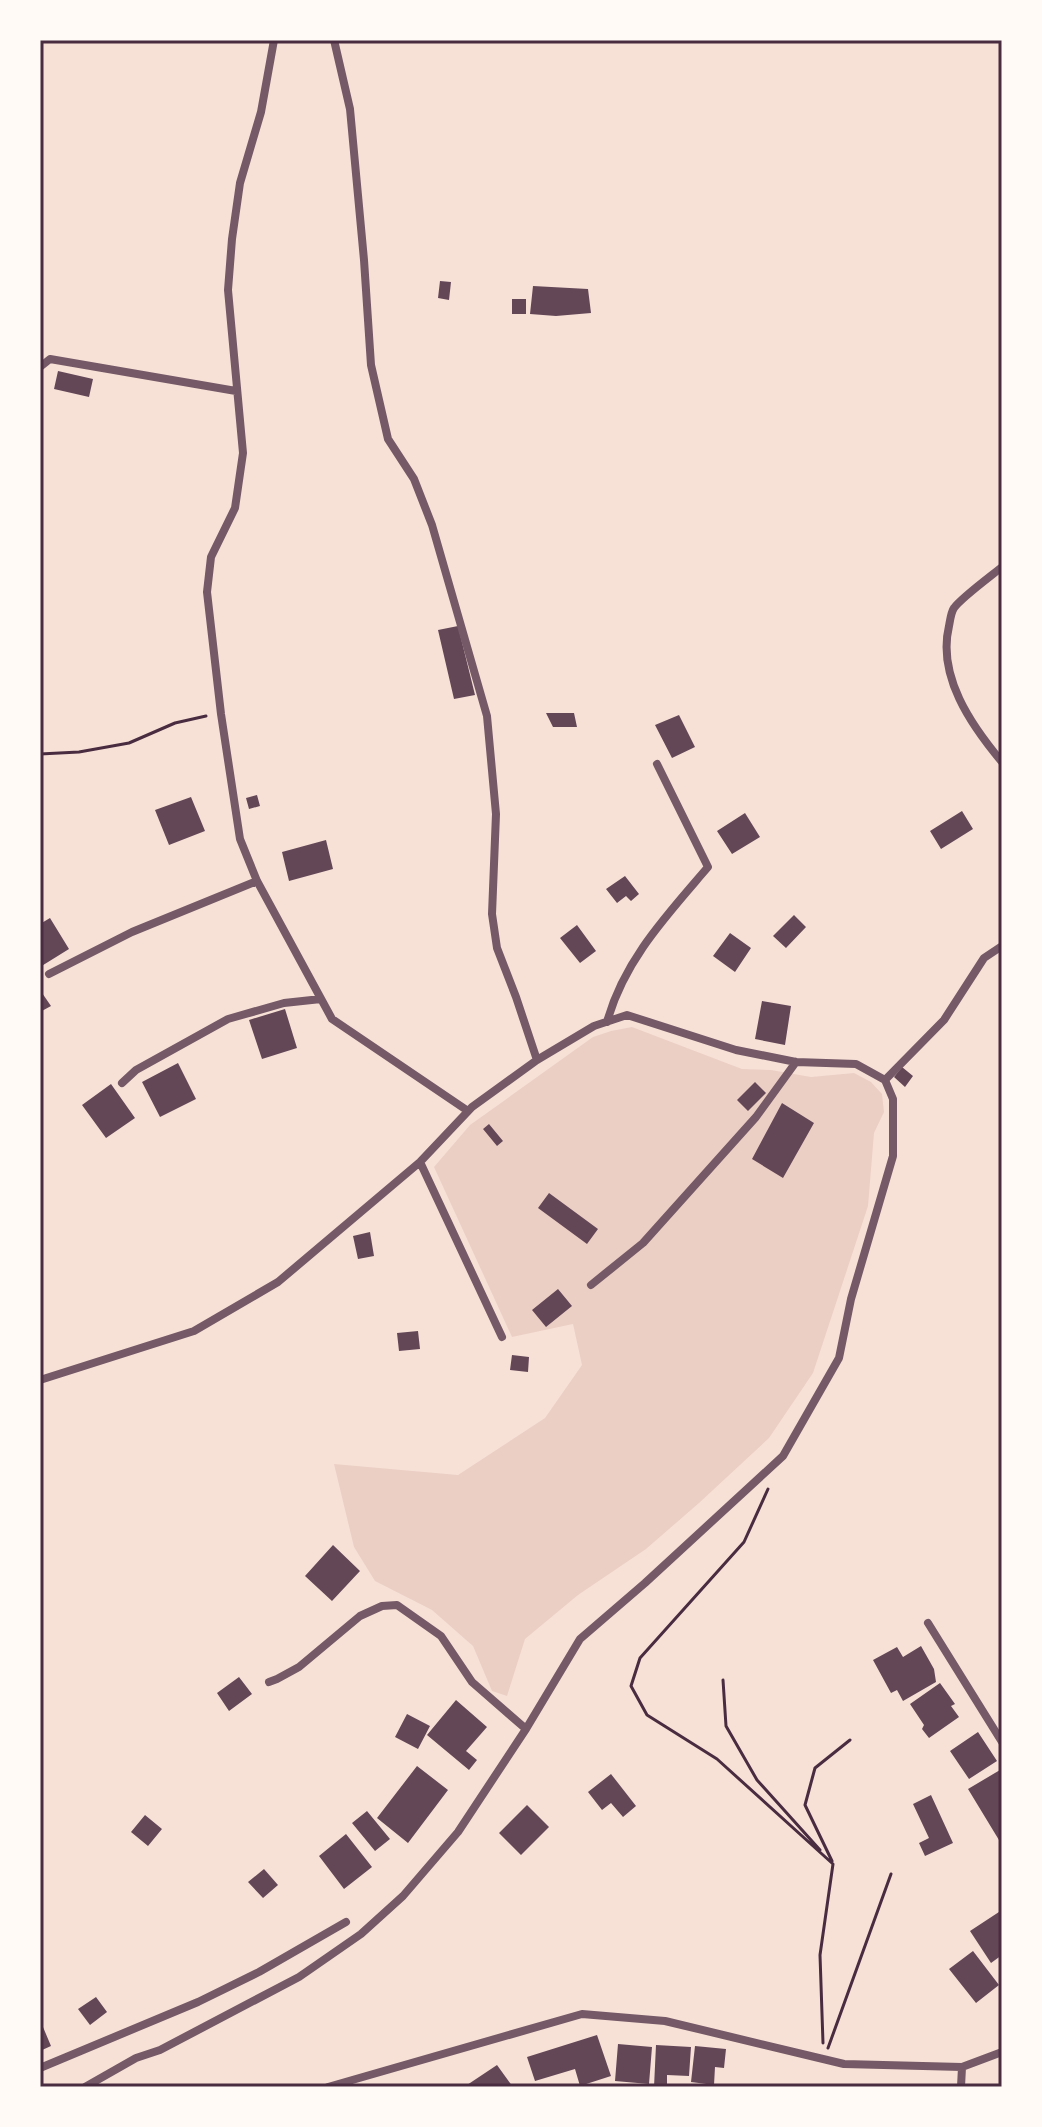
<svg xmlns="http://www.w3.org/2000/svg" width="1042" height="2127" viewBox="0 0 1042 2127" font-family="'DejaVu Sans',sans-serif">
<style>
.green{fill:#ebcfc5}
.building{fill:#644757}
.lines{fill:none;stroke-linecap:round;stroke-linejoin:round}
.path{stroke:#4a2c40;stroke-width:3}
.minor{stroke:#755966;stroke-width:8}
.neatline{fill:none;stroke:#4a2c40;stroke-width:3}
</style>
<rect width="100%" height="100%" fill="#f7e1d7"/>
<path class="green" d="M632,1027L742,1069L771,1070L811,1077L854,1073L871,1082L882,1094L884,1112L874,1133L868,1206L813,1373L769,1438L699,1503L646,1549L578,1595L525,1639L507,1696L492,1691L473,1646L432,1610L375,1581L354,1547L334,1464L458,1475L545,1418L582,1365L573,1324L512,1337L434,1167L470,1125L593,1037L611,1031Z"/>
<path class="building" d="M440,281L451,282L449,300L438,298Z
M533,286L588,289L591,313L556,316L530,314Z
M512,299H526V314H512Z
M58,371L93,379L89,397L54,389Z
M458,626L475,695L454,699L438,630Z
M546,713H574L577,727H553Z
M679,715L695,747L672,758L655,725Z
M257,795L260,806L249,809L246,798Z
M191,797L205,831L169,845L155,810Z
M962,811L973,829L941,849L930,831Z
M745,813L760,837L732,854L717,831Z
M326,840L333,869L289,881L282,852Z
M625,876L639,894L631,901L626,896L617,903L606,889Z
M794,915L806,927L786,948L773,936Z
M50,918L69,949L40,967V924Z
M577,925L596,951L580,963L560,938Z
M730,933L751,948L735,972L713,956Z
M40,990L51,1006L40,1012Z
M762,1001L791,1006L785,1045L755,1039Z
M285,1009L297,1048L262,1059L249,1020Z
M178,1063L196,1099L160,1117L142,1082Z
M902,1067L913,1076L905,1087L894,1077Z
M755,1082L766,1093L748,1111L737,1100Z
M111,1084L135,1118L106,1138L82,1105Z
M782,1103L814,1123L783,1178L752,1159Z
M489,1124L503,1141L497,1146L483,1129Z
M549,1193L598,1229L587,1244L538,1208Z
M370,1232L374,1256L358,1259L353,1236Z
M558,1289L572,1306L546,1327L532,1310Z
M418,1331L420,1349L399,1351L397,1333Z
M512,1355L529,1357L528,1372L510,1370Z
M333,1545L360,1571L332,1601L305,1576Z
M921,1646L934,1669L936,1682L903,1701L897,1690L891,1693L873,1660L897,1647L903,1657Z
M239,1677L252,1694L229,1711L217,1693Z
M940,1683L955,1704L951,1706L959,1717L929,1738L922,1729L924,1725L910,1704Z
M456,1700L487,1727L466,1751L477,1760L469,1770L427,1735Z
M407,1714L430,1726L418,1749L395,1737Z
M978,1732L997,1761L969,1779L950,1751Z
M417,1766L448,1790L408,1843L377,1818Z
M1000,1770L1002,1774V1845L968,1789Z
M611,1774L636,1806L623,1817L611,1803L602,1810L588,1792Z
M931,1795L953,1843L925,1856L919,1843L929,1838L913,1804Z
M527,1805L549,1827L521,1855L499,1833Z
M367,1811L390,1839L375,1851L352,1823Z
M145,1815L162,1829L148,1846L131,1832Z
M346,1834L372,1867L344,1889L319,1856Z
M264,1869L278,1885L263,1898L248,1882Z
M1002,1910V1955L991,1963L970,1931Z
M973,1951L999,1985L976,2003L949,1969Z
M96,1997L107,2012L90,2025L78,2009Z
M43,2027L51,2046L40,2051V2028Z
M597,2035L611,2076L580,2086L575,2069L535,2081L527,2057Z
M618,2044L652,2047L649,2084L615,2081Z
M656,2045L691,2047L689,2076L667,2075V2087H654Z
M695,2046L726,2049L724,2068L715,2067L714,2085L691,2082Z
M497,2065L513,2087H464Z"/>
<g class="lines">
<path class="path" d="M40,754L79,752L129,743L175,723L206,716
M768,1489L744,1542L640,1658L631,1686L647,1715L717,1759L833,1864L820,1955L823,2043
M723,1680L726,1726L757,1780L820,1850
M832,1861L805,1805L815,1768L850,1740
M828,2048L891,1874"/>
<path class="minor" d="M274,40L261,112L240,183L232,239L228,290L243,453L235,508L211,557L207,592L221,714L240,839L257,881L332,1019L468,1111
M334,40L350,109L364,260L371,365L388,439L414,479L432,525L487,716L496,814L492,914L497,948L516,997L537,1060
M40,367L50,359L236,391
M1002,567C991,576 961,598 954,608C951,612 950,621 949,626C937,676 971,725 1002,762
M49,974L132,932L257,881
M607,1022C624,960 667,915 708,867L657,764
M885,1080L944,1020L984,958L1002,946
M122,1083L136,1070L228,1019L284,1003L321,999
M420,1162L502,1337
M591,1285L643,1243L756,1117L796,1062
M40,1380L194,1331L278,1282L420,1162L472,1107L537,1060L594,1026L627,1015L736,1050L796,1062L856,1064L885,1080
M928,1623L1002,1742
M269,1682L277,1679L299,1667L360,1616L382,1606L397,1605L441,1636L472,1682L526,1729
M40,2068L198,2002L259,1972L346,1922
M85,2087L136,2058L160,2050L299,1977L361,1934L403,1896L458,1832L526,1729L580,1639L645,1583L783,1456L839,1358L851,1299L893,1156V1099L885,1080
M328,2087L582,2014L665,2021L844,2064L962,2067L1002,2052
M961,2087L962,2067"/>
</g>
<rect width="1042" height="2127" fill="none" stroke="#fffaf5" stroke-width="84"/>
<rect x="42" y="42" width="958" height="2043" class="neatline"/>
</svg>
